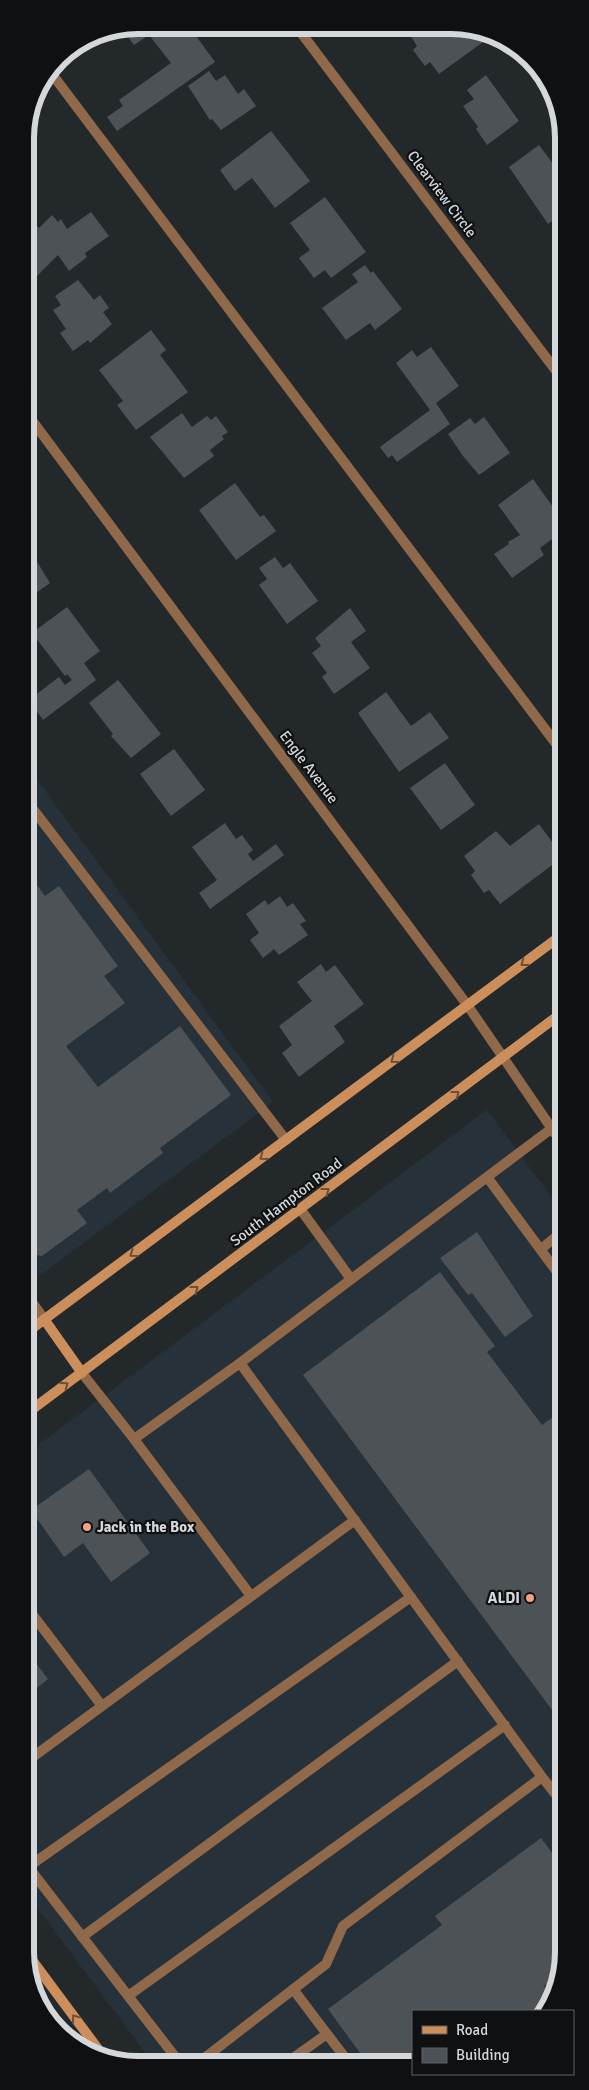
<svg xmlns="http://www.w3.org/2000/svg" width="589" height="2090" viewBox="0 0 589 2090" font-family="Signika,sans-serif">
<style>
.built{fill:#273139}
.building{fill:#4d5256}
.lines{fill:none;stroke-linecap:round;stroke-linejoin:round}
.lane{stroke:#90694a;stroke-width:10}
.street{stroke:#90694a;stroke-width:10}
.secondary{stroke:#cc8e5b;stroke-width:10}
.oneway{stroke:#6d4f36}
.poi-dot{fill:#f1a17c;stroke:#0e1012;stroke-width:2}
.labels{text-anchor:middle;dominant-baseline:central;stroke-width:4.5;stroke-linejoin:round;paint-order:stroke}
.street-label{font-size:15px;fill:#d5d8da;stroke:#0e1012}
.poi-label{font-size:15px;font-weight:bold;fill:#d5d8da;stroke:#0e1012;text-anchor:start}
.rim{fill:none;stroke:#d5d8da;stroke-width:6}
</style>
<rect width="100%" height="100%" fill="#23282b"/>
<path class="built" d="M25,763L273,1102L26,1286Z
M487,1110L563,1212L564,1959L542,2011H413V2064L153,2063L26,1893V1454Z"/>
<path class="building" d="M138,25H188L215,62L117,131L107,117L123,106L119,100L171,63L149,35L134,45L122,29Z
M421,27H473L483,42L439,74L430,62L425,66L413,50L417,46L410,35Z
M209,71L216,81L225,75L238,94L244,89L256,106L221,130L212,119L210,120L188,86Z
M486,75L519,121L487,145L476,129L478,127L463,106L474,99L467,90Z
M271,131L310,181L275,208L252,178L235,191L220,170Z
M539,145L563,177V213L548,224L509,167Z
M325,197L366,252L331,278L325,270L314,278L299,258L310,250L290,223Z
M91,212L109,236L85,253L87,257L69,271L58,255L36,277L27,267L25,269V214L39,228L52,215L58,222L61,219L67,229Z
M365,265L371,273L373,271L402,309L375,330L370,323L346,340L322,308L358,282L352,274Z
M78,280L94,300L100,295L109,308L103,312L112,324L90,343L88,340L73,351L60,333L66,329L53,310L61,305L55,296Z
M151,330L166,350L160,355L188,392L136,430L117,405L123,401L99,370Z
M431,347L459,386L436,403L450,424L397,462L392,455L388,458L380,447L430,410L396,363L412,350L417,357Z
M182,413L192,427L207,416L211,420L216,416L228,432L222,436L224,439L210,450L214,456L184,478L150,437Z
M484,417L510,453L479,475L463,456L448,434L470,418L475,424Z
M533,479L563,521V531L540,548L544,555L512,578L494,554L509,544L508,542L520,535L498,505Z
M235,483L260,517L264,515L276,531L236,560L199,510Z
M25,551L30,558L33,555L50,583L25,601Z
M275,557L283,568L290,563L318,601L287,624L259,585L267,579L259,568Z
M563,564V590L552,572Z
M67,607L100,651L84,663L96,680L43,720L29,700L59,677L65,685L72,680L67,674L65,676L32,633Z
M350,608L366,631L351,642L370,668L334,694L322,677L327,673L312,653L321,646L315,638Z
M25,614L32,623L25,628Z
M118,680L161,734L131,758L111,736L113,734L89,703Z
M386,692L411,726L430,712L449,738L399,772L358,713Z
M174,749L205,790L171,816L140,774Z
M445,763L475,805L441,830L410,788Z
M225,823L236,839L242,835L253,850L248,854L253,861L276,844L284,855L210,909L199,893L217,880L192,847Z
M539,824L563,857L500,904L489,890L484,893L471,875L475,871L464,856L496,831L510,846Z
M26,869L45,896L59,886L118,966L104,976L125,1003L66,1046L98,1087L180,1026L231,1095L160,1148L163,1153L110,1193L107,1188L77,1210L87,1223L42,1256L26,1253Z
M280,896L287,907L293,903L306,921L300,924L308,935L279,955L274,949L263,958L250,940L259,933L246,914L265,900L268,905Z
M321,964L326,972L335,965L364,1004L334,1026L345,1042L299,1077L282,1053L292,1045L279,1026L312,1001L297,982Z
M477,1232L533,1316L505,1337L472,1293L468,1295L440,1258Z
M440,1272L495,1346L487,1352L542,1425L564,1409V1726L303,1375Z
M89,1469L150,1553L111,1582L83,1543L64,1557L31,1510Z
M26,1650L48,1679L26,1697Z
M541,1838L564,1869V1959L556,1977L544,1986L549,1994L542,2011H413V2064H368L328,2009L442,1925L435,1916Z"/>
<g class="lines">
<path class="lane" d="M49,70L563,753
M26,800L286,1140
M551,1129L487,1177L563,1280
M487,1177L240,1363L542,1777
M301,1210L351,1279
M541,1249L563,1231
M26,1294L44,1319
M82,1373L134,1439L240,1363
M134,1439L251,1596
M26,1606L102,1706
M26,1762L355,1520
M26,1864L180,2063
M28,1867L411,1597
M82,1937L458,1661
M128,1996L505,1725
M327,2034L350,2064
M198,2063L326,1964L343,1926L542,1777L564,1805
M286,2063L327,2034L293,1989"/>
<path class="street" d="M296,26L563,380
M25,411L468,1006L563,1145"/>
<path class="secondary" d="M44,1319L82,1373
M26,1333L563,934
M26,1414L563,1012
M26,1952L104,2057"/>
</g>
<defs><path id="oneway-chevron" d="M-2-3.5L2.5 0L-2 3.5" fill="none" stroke-width="1.6" stroke-linecap="round" stroke-linejoin="round" transform="scale(1.25)"/></defs>
<g class="oneway">
<use href="#oneway-chevron" transform="translate(524 963) rotate(143)"/>
<use href="#oneway-chevron" transform="translate(394 1060) rotate(144)"/>
<use href="#oneway-chevron" transform="translate(456 1094) rotate(-37)"/>
<use href="#oneway-chevron" transform="translate(263 1157) rotate(144)"/>
<use href="#oneway-chevron" transform="translate(326 1191) rotate(-37)"/>
<use href="#oneway-chevron" transform="translate(133 1254) rotate(144)"/>
<use href="#oneway-chevron" transform="translate(195 1289) rotate(-37)"/>
<use href="#oneway-chevron" transform="translate(65 1385) rotate(-36)"/>
<use href="#oneway-chevron" transform="translate(75 2018) rotate(-127)"/>
</g>
<g class="poi-dot">
<circle cx="87" cy="1527" r="5"/>
<circle cx="530" cy="1598" r="5"/>
</g>
<g class="labels">
<g class="street-label">
<text transform="translate(442 194) rotate(53)">Clearview Circle</text>
<text transform="translate(309 767) rotate(53)">Engle Avenue</text>
<text transform="translate(286 1202) rotate(-37)">South Hampton Road</text>
</g>
<g class="poi-label">
<text x="97" y="1527">Jack in the Box</text>
<text x="520" y="1598" text-anchor="end">ALDI</text>
</g>
</g>
<path d="M0 0H589V2090H0ZM138 34H451A104 104 0 0 1 555 138V1952A104 104 0 0 1 451 2056H138A104 104 0 0 1 34 1952V138A104 104 0 0 1 138 34Z" fill="#0e1012" fill-rule="evenodd"/>
<path class="rim" d="M138 34H451A104 104 0 0 1 555 138V1952A104 104 0 0 1 451 2056H138A104 104 0 0 1 34 1952V138A104 104 0 0 1 138 34Z"/>
<rect x="412" y="2010" width="162" height="65" fill="#0e1012" stroke="#5e6062"/>
<rect x="422" y="2026" width="25" height="8" fill="#cc8e5b" stroke="#5e6062"/>
<text x="456" y="2035" font-size="15" fill="#d5d8da">Road</text>
<rect x="422" y="2048" width="25" height="15" fill="#4d5256" stroke="#5e6062"/>
<text x="456" y="2060" font-size="15" fill="#d5d8da">Building</text>
</svg>
